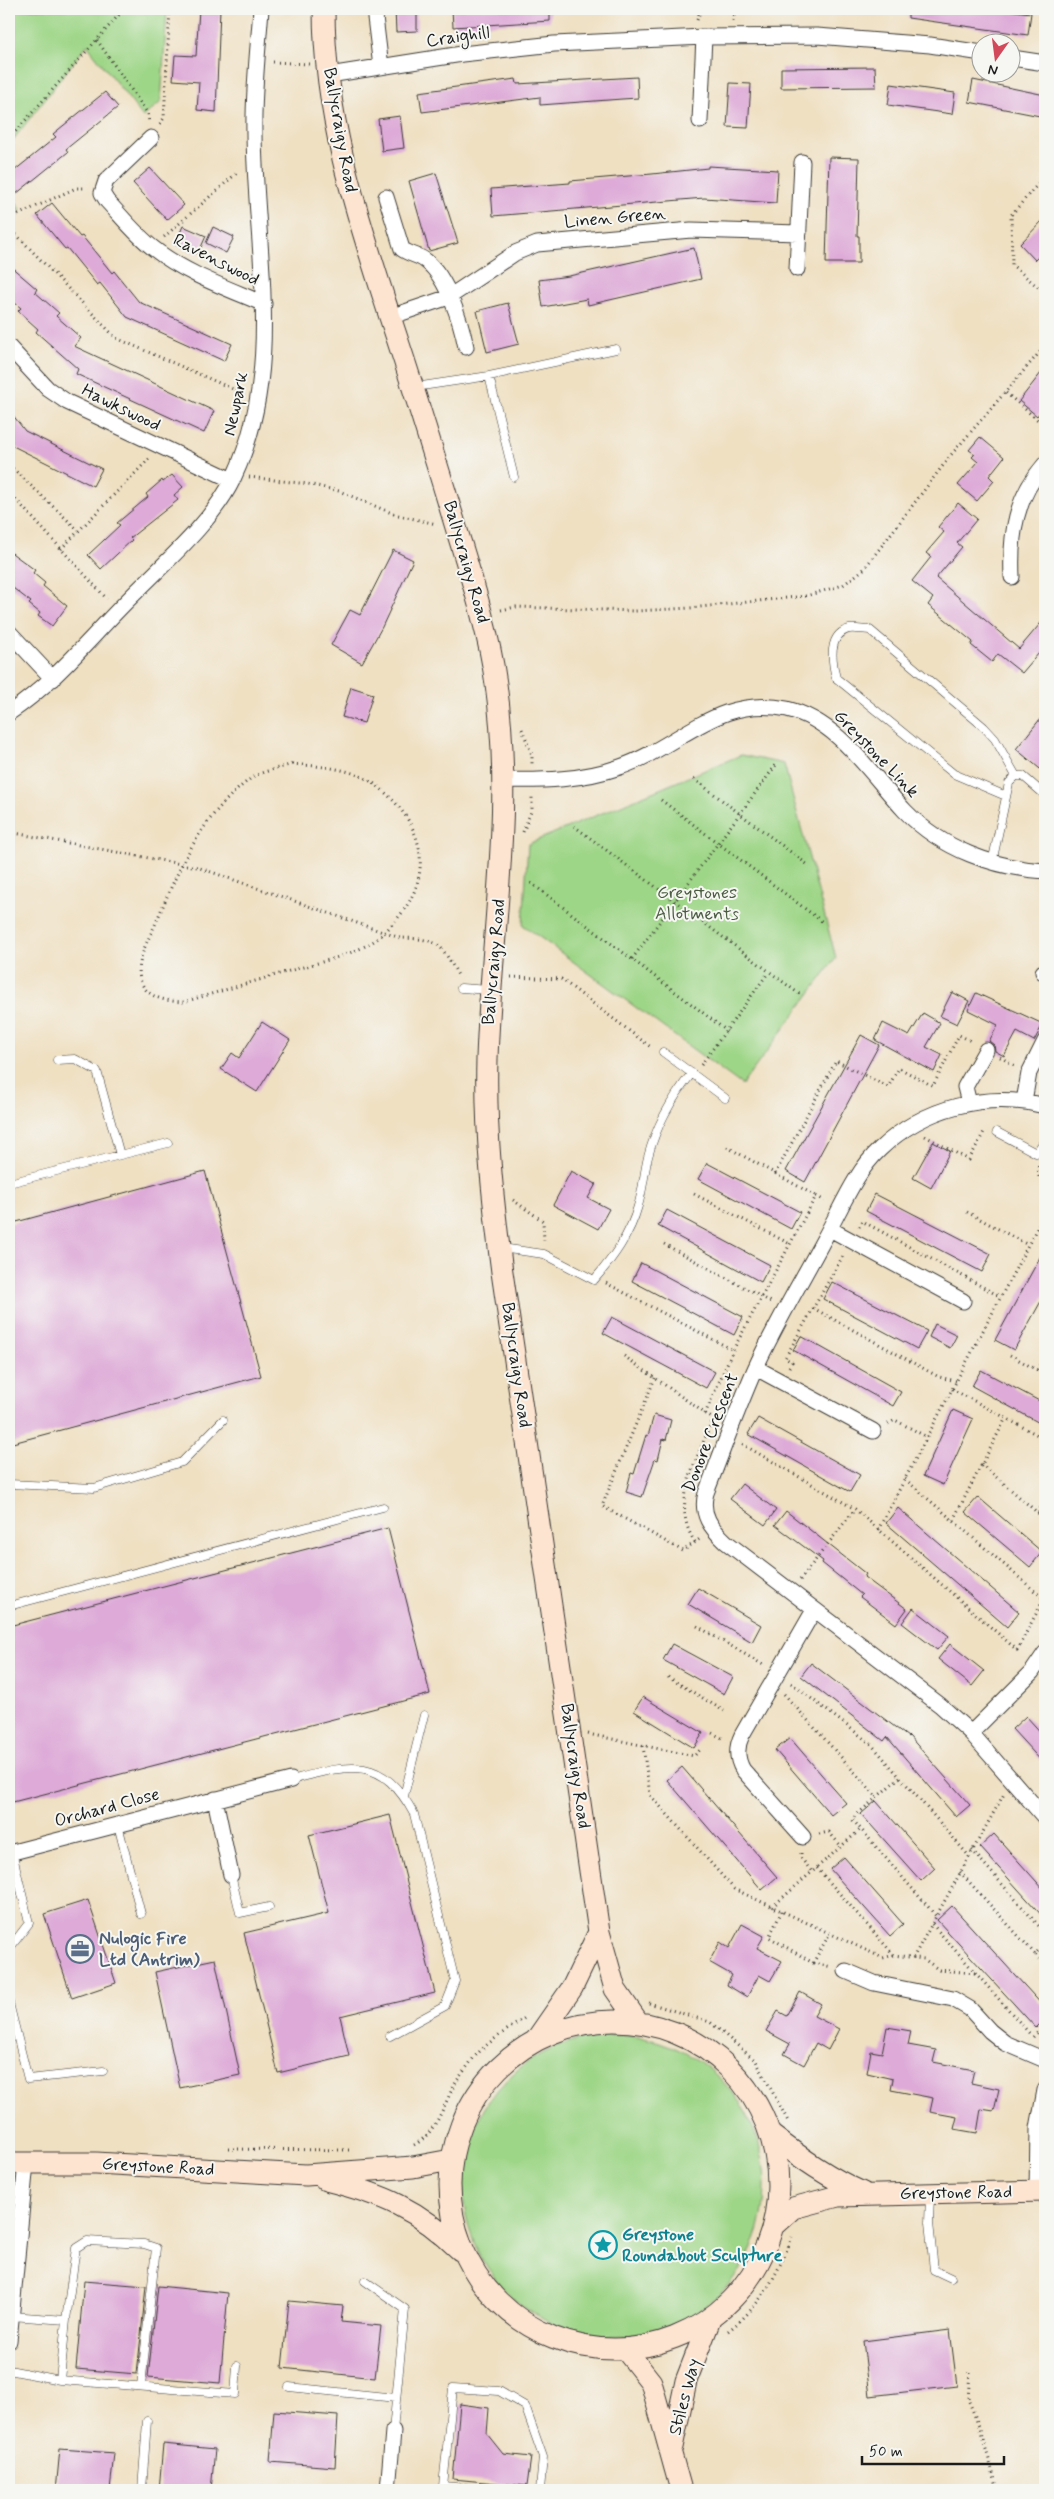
<svg xmlns="http://www.w3.org/2000/svg" width="1054" height="2499" viewBox="0 0 1054 2499" font-family="Mynerve,sans-serif">
<style>
.green{fill:#9ed687;stroke:#5d7952}
.building{fill:#deabd8}
.lines{fill:none;stroke-linecap:round;stroke-linejoin:round}
.lane-casing{stroke:#3c3935;stroke-width:9}
.street-casing{stroke:#3c3935;stroke-width:17}
.secondary-casing{stroke:#3c3935;stroke-width:23}
.path{stroke:#3c3935;stroke-width:3;stroke-dasharray:1 4;stroke-linecap:butt}
.lane{stroke:#fff;stroke-width:8}
.street{stroke:#fff;stroke-width:15}
.secondary{stroke:#fde4d0;stroke-width:21}
.labels{text-anchor:middle;dominant-baseline:central;stroke-width:4;stroke-linejoin:round;paint-order:stroke}
.street-label{font-size:18px;fill:#1c1c1c;stroke:#f6f6f2}
.park-label{font-size:18px;fill:#4a5d41;stroke:#f6f6f2}
.service-label{font-size:18px;font-weight:bold;fill:#4e5e75;stroke:#f6f6f2;text-anchor:start}
.culture-label{font-size:18px;font-weight:bold;fill:#0d838f;stroke:#f6f6f2;text-anchor:start}
</style>
<rect width="100%" height="100%" fill="#f6f6f2"/>
<filter id="ink" filterUnits="userSpaceOnUse"><feTurbulence type="fractalNoise" baseFrequency=".02" numOctaves="2"/><feDisplacementMap in="SourceGraphic" scale="10" xChannelSelector="R" yChannelSelector="G"/><feConvolveMatrix kernelMatrix="1 2 1 2 8 2 1 2 1" color-interpolation-filters="sRGB"/></filter>
<filter id="wash" filterUnits="userSpaceOnUse"><feTurbulence type="fractalNoise" baseFrequency=".0096" numOctaves="4" result="noise"/><feDisplacementMap in="SourceGraphic" scale="20" xChannelSelector="R" yChannelSelector="G"/><feGaussianBlur stdDeviation="1.12" result="paint"/><feColorMatrix in="noise" values="0 0 0 0 0 0 0 0 0 0 0 0 0 0 0 0 0 1.4 0 .05"/><feComposite in="paint" operator="in"/></filter>
<g filter="url(#wash)">
<rect width="100%" height="100%" fill="#efe0c2"/>
<path class="green" d="M9,9H167L161,102L143,117L87,45L9,145Z
M9,192L21,209L9,216Z
M741,755L784,764L836,958L742,1085L523,925L528,844Z
M463 2186a151 151 0 1 1 302 0a151 151 0 1 1-302 0Z"/>
<g id="blocks">
<path class="building" d="M199,9H220L216,112L197,110L199,82L173,80L175,55L196,56Z
M395,9H417V31L396,32Z
M452,9H550V21L453,27Z
M908,9H998L1031,13L1028,35L908,18Z
M875,67L876,87L781,88V68Z
M637,77L638,98L622,99L540,105V97L422,112L419,92L516,79L517,84Z
M973,80L1045,95V117L969,102Z
M730,83L751,84L748,128L727,127Z
M891,84L955,93L952,114L888,105Z
M105,92L118,107L66,149L68,152L16,194L9,185V175L56,137L53,134Z
M400,116L404,148L382,151L378,119Z
M829,157L859,158L857,236H859V263H826Z
M708,166L778,170L776,203L704,198L493,216L491,189L570,183V181L652,174L708,168Z
M150,168L184,205L167,220L133,183Z
M436,173L458,243L429,251L409,181Z
M52,203L80,237L82,236L112,273L114,271L139,302L232,344L224,361L127,317L100,283L97,285L67,248L65,249L37,215Z
M1045,218V250L1035,260L1020,244Z
M183,226L206,236L198,254L175,244Z
M213,227L234,237L226,253L206,243Z
M694,248L701,279L588,305L587,299L543,307L539,280L569,276Z
M9,265L37,289L35,292L59,313L56,316L81,338L74,346L214,411L204,433L76,374L78,369L36,332L38,329L18,311L21,308L9,298Z
M508,303L519,344L487,352L477,311Z
M1045,368V406L1037,416L1019,401Z
M9,410L25,431L102,469L93,486L9,444Z
M980,437L1004,457L989,476L994,481L977,501L958,485L978,462L972,457L975,454L969,450Z
M172,475L183,487L174,495L178,500L130,538L132,540L101,569L88,555L120,525L117,523L148,497L146,494L162,480L163,482Z
M958,503L977,519L957,543L962,547L936,578L1019,649L1045,618V658L1039,653L1022,673L998,654L992,662L971,645L973,642L928,605L933,598L912,581L931,557L926,553L944,532L938,527Z
M393,550L413,560L382,627L362,663L331,645L350,610L360,615Z
M9,551L35,570L33,573L45,583L43,586L67,606L52,626L38,616L40,613L29,604L31,602L9,585Z
M351,687L373,694L364,723L342,717Z
M1045,713V773L1016,749Z
M952,992L969,1001L957,1024L940,1016Z
M976,993L1043,1024L1034,1041L1017,1032L1004,1056L995,1051L994,1045L989,1041L998,1025L968,1010Z
M923,1013L940,1023L926,1047L942,1055L934,1072L875,1040L883,1023L909,1036Z
M262,1022L290,1040L257,1092L221,1069L232,1053L239,1058Z
M861,1035L879,1045L805,1182L786,1171Z
M933,1142L950,1151L931,1188L913,1178Z
M707,1163L800,1212L791,1229L698,1179Z
M205,1171L261,1376L9,1444V1224Z
M571,1171L596,1184L588,1198L609,1209L598,1229L553,1205Z
M875,1194L991,1254L982,1272L866,1211Z
M667,1210L770,1265L761,1282L658,1226Z
M1045,1248V1294L1014,1350L995,1340Z
M641,1263L743,1317L734,1335L632,1281Z
M832,1282L927,1331L917,1349L823,1299Z
M612,1317L715,1372L706,1388L603,1333Z
M935,1324L957,1335L950,1348L929,1337Z
M801,1336L901,1392L893,1406L793,1350Z
M981,1370L1045,1404V1426L972,1386Z
M953,1410L973,1419L943,1485L923,1476Z
M654,1415L671,1420L666,1440L663,1439L658,1460L655,1459L642,1497L626,1492L631,1473L634,1474L646,1435L648,1436Z
M758,1418L860,1475L850,1492L748,1434Z
M742,1484L776,1510L765,1525L730,1499Z
M978,1497L1042,1552L1030,1567L965,1512Z
M898,1508L1019,1612L1007,1627L886,1523Z
M786,1511L866,1574L864,1577L907,1609L896,1624L860,1597L862,1595L822,1563L823,1561L775,1525Z
M388,1528L430,1694L9,1803V1626Z
M698,1588L761,1625L752,1642L688,1604Z
M913,1608L949,1636L937,1650L902,1623Z
M672,1644L733,1677L724,1694L663,1660Z
M950,1644L984,1671L972,1686L938,1659Z
M811,1663L908,1737L909,1736L970,1805L956,1817L887,1737L884,1741L801,1676Z
M643,1697L703,1733L694,1748L634,1711Z
M1026,1716L1045,1737V1765L1012,1729Z
M790,1738L846,1803L831,1815L775,1750Z
M682,1767L777,1877L762,1890L667,1780Z
M876,1801L935,1868L921,1881L861,1814Z
M390,1815L435,1993L340,2016L349,2056L278,2073L244,1933L329,1913L309,1835Z
M994,1834L1045,1891V1919L980,1847Z
M844,1857L903,1924L890,1936L830,1869Z
M88,1900L116,1983L72,1998L44,1914Z
M952,1906L1045,2008V2019L1036,2028L937,1920Z
M742,1924L764,1936L757,1948L782,1961L770,1981L759,1975L747,1997L727,1985L732,1975L709,1962L720,1942L729,1948Z
M215,1959L240,2075L180,2088L155,1972Z
M800,1992L821,2004L814,2016L839,2029L828,2050L816,2043L804,2065L784,2054L790,2044L766,2031L778,2011L787,2016Z
M887,2027L911,2031L908,2045L936,2050L933,2062L974,2070L971,2083L999,2089L994,2111L981,2109L977,2133L954,2129L957,2117L930,2112L933,2098L891,2090L893,2079L867,2073L871,2051L882,2053Z
M84,2281L146,2286L137,2374L76,2369Z
M158,2286L228,2293L220,2383L148,2377Z
M289,2301L343,2306L341,2322L381,2326L375,2378L282,2368Z
M950,2330L957,2386L870,2396L863,2341Z
M460,2404L489,2408L487,2434L503,2454L531,2457L527,2486L453,2479Z
M274,2411L338,2416L335,2467L270,2462Z
M163,2444L215,2449L211,2490H159Z
M60,2449L114,2453L110,2490H56Z"/>
</g>
</g>
<g filter="url(#ink)">
<use href="#blocks" fill-opacity="0" stroke="#3c3935" stroke-width="1"/>
<g class="lines">
<defs>
<path id="lane" d="M489,376L514,477
M415,387L489,376L616,349
M1006,796L954,774L836,678C832,662 827,635 849,629C855,628 864,630 870,630L984,727L995,739L1016,776
M992,863L1009,783L1016,776H1023L1045,795
M461,988L489,990
M663,1052L725,1098
M57,1060L75,1059L97,1071L120,1155
M997,1132L1036,1153L1045,1140
M9,1183L168,1143
M501,1248L544,1254L594,1280C613,1258 630,1235 638,1206C643,1190 644,1173 648,1157C656,1126 672,1098 692,1073
M9,1484L94,1488L182,1462L223,1420
M9,1606L383,1507
M291,1780C348,1765 381,1753 414,1814L455,1981L445,2006L390,2036
M404,1796L424,1715
M118,1825L141,1914
M231,1875L240,1913L269,1907
M9,1949L29,1923L12,1852
M9,2003L28,2079L103,2071
M930,2196L929,2223L934,2270L951,2278
M365,2281L405,2309L393,2431
M11,2316L66,2320L76,2248L87,2241L144,2244L156,2248L141,2386
M9,2370L60,2380L235,2394L237,2366
M60,2380L66,2320
M289,2387L396,2398
M142,2490L147,2421
M489,2490L443,2486L453,2388L499,2391L525,2406L543,2457L540,2490"/>
<path id="street" d="M374,9L381,67
M1012,58L1045,63
M329,75L462,54L554,44L704,37L817,36L930,45L982,53
M700,121L704,37
M151,138L106,181L102,193L107,201C122,217 136,235 153,248C186,274 227,288 264,304
M386,197L402,249C410,255 419,255 426,261C447,277 461,322 466,347
M797,269L802,162
M390,317L449,297L515,253L537,244L691,230L799,233
M9,347L48,389L67,402L232,480
M1012,577C1010,533 1016,497 1045,464
M9,632L53,679
M9,713C55,682 89,639 128,600C162,565 212,523 233,479C285,369 255,249 254,133C253,92 258,50 261,9
M504,780C542,781 583,780 620,767C679,747 718,694 787,709C839,721 871,775 905,811C942,849 994,868 1045,871
M1043,972L1045,973
M1024,1101L1029,1073L1045,1041
M969,1103L965,1087L986,1050
M1045,1106C987,1091 924,1107 880,1149C855,1172 841,1209 824,1239C801,1282 775,1325 755,1369C737,1410 722,1452 706,1493C700,1514 711,1528 726,1542L940,1705L971,1733L1045,1818
M830,1229L963,1301
M756,1368L873,1431
M971,1733L1032,1672L1045,1653
M215,1799L231,1875
M803,1837L743,1770C736,1758 736,1747 742,1735L814,1610
M9,1853L291,1780
M846,1971L874,1983L953,1999L970,2009L990,2031L1005,2043L1045,2060
M1037,2192L1038,2128L1045,2090
M9,2341L26,2163
M388,2490L393,2431"/>
<path id="secondary" d="M324,9C324,118 357,215 390,317C414,389 436,461 458,534C473,583 489,633 496,684C514,809 491,934 487,1059C485,1130 493,1201 502,1272L599,1932L615,1989L638,2022
M450 2185a164 164 0 1 1 328 0a164 164 0 1 1-328 0Z
M536,2040L572,1988L599,1932
M771,2135C801,2158 829,2178 863,2193
M9,2163H96L306,2175L413,2167L451,2160
M326,2180C382,2194 418,2209 460,2250
M773,2226L793,2208L838,2196L1045,2191
M625,2349L651,2382L681,2490
M672,2447L686,2381L711,2317"/>
</defs>
<use href="#lane" class="lane-casing"/>
<use href="#street" class="street-casing"/>
<use href="#secondary" class="secondary-casing"/>
<path class="path" d="M697,20L701,9
M733,21L736,9
M97,40L148,114L149,123
M273,62L309,64
M160,124L164,118L170,9
M9,139L124,9
M1045,176L1011,215L1012,265L1045,293
M9,219L76,188H87
M9,227L116,338L242,393
M164,237L238,172
M1006,393L1045,426
M9,465L78,530
M249,477L308,484L339,491L394,514L436,524
M9,492L107,599
M61,549L150,458
M501,610L516,607L635,611L690,608L806,596L843,585L864,569L951,455L1045,346
M522,729L532,755V764
M292,764C323,767 356,767 381,789C425,826 435,876 396,920C389,928 381,937 371,943C348,956 321,962 296,969C259,980 221,991 184,1002C167,1001 146,999 140,979C136,961 148,940 155,925C178,870 200,817 249,780C259,771 279,769 292,764Z
M694,779L808,865
M661,800L824,923
M574,826L802,996
M9,832L197,867L400,938C441,939 440,943 459,977
M523,832L532,809V795
M531,883L727,1031
M632,959L776,765
M511,977L561,979L652,1048
M1000,1057L1014,1065
M701,1065L768,973
M925,1136L969,1160L984,1132
M727,1147L816,1196
M1038,1166L1039,1177L1045,1180
M775,1174L836,1061L888,1087L899,1068L933,1086L959,1035L973,1042
M694,1194L790,1244
M513,1200L543,1221L544,1241
M967,1212L1028,1245
M859,1227L862,1221L1001,1297
M664,1244L771,1302
M606,1283L733,1350
M813,1308L939,1377L956,1381
M1010,1355L1037,1370H1045
M624,1356L713,1419
M789,1367L792,1362L785,1358L844,1254
M1037,1370L1045,1357
M655,1378L602,1506L683,1551L701,1538
M952,1389L1045,1439
M705,1414L733,1350L816,1196L825,1201
M888,1424L895,1420L927,1437
M742,1444L855,1509L1017,1650L1045,1597
M981,1464L1045,1519
M905,1479L1044,1599
M1038,1513L1045,1500
M953,1520L1006,1418
M878,1530L1045,1213
M695,1542C669,1504 698,1458 713,1419
M800,1580L855,1509
M697,1626L765,1666
M668,1677L724,1711
M791,1683L871,1744L969,1856
M784,1694L877,1797
M712,1733L724,1739
M588,1734L694,1756L702,1748
M643,1746L650,1795L734,1889L883,1958L894,1955L924,1959L939,1970L975,1973
M900,1777L852,1819L936,1916
M819,1834L829,1832L841,1846
M972,1850L1045,1933
M801,1853V1858L812,1872
M817,1868L894,1955
M960,1872L1035,1954
M772,1907L861,1829
M782,1911L769,1937L813,1963L832,1967
M932,1924L1030,2034
M913,1958L1004,1794
M1045,1958L1038,1951L1035,1954L1045,1966
M813,1963L830,1933
M649,2003L710,2022L756,2061L789,2123
M1033,2037L1045,2025
M414,2145C437,2133 444,2103 456,2082C461,2075 467,2067 472,2060C486,2042 508,2030 526,2017
M228,2149L349,2150
M728,2331C760,2307 778,2274 792,2237
M970,2372L968,2399L980,2429L998,2490"/>
<use href="#lane" class="lane"/>
<use href="#street" class="street"/>
<use href="#secondary" class="secondary"/>
</g>
</g>
<defs>
<symbol id="office-ring" viewBox="-11 -11 22 22"><circle r="9.5" fill="#f6f6f2" stroke="#5c6f8a" stroke-width="1.5"/><path d="M-6-3h4V-5.5h4V-3h4V5H-6ZM-1-4.5V-3h2v-1.5ZM-6 0V1H6V0Z" fill="#5c6f8a"/></symbol>
<symbol id="sight-ring" viewBox="-11 -11 22 22"><circle r="9.5" fill="#f6f6f2" stroke="#0f9aa8" stroke-width="1.5"/><path d="M0-6L1.8-2.2L6-1.7L2.9 1.2L3.7 5.4L0 3.3L-3.7 5.4L-2.9 1.2L-6-1.7L-1.8-2.2Z" fill="#0f9aa8"/></symbol>
</defs>
<g fill-rule="evenodd">
<use href="#office-ring" x="64" y="1933" width="32" height="32"/>
<use href="#sight-ring" x="587" y="2229" width="32" height="32"/>
</g>
<g class="labels">
<g class="street-label">
<text transform="translate(458 37) rotate(-8)">Craighill</text>
<text transform="translate(340 130) rotate(80)">Ballycraigy Road</text>
<text transform="translate(615 218) rotate(-5)">Linen Green</text>
<text transform="translate(216 260) rotate(27)">Ravenswood</text>
<text transform="translate(236 404) rotate(-78)">Newpark</text>
<text transform="translate(121 408) rotate(26)">Hawkswood</text>
<text transform="translate(466 562) rotate(74)">Ballycraigy Road</text>
<text transform="translate(876 754) rotate(46)">Greystone Link</text>
<text transform="translate(494 962) rotate(-85)">Ballycraigy Road</text>
<text transform="translate(516 1365) rotate(82)">Ballycraigy Road</text>
<text transform="translate(711 1433) rotate(-69)">Donore Crescent</text>
<text transform="translate(575 1766) rotate(82)">Ballycraigy Road</text>
<text transform="translate(107 1808) rotate(-15)">Orchard Close</text>
<text transform="translate(158 2167) rotate(3)">Greystone Road</text>
<text transform="translate(956 2193) rotate(-1)">Greystone Road</text>
<text transform="translate(685 2397) rotate(-75)">Stiles Way</text>
</g>
<g class="park-label">
<text x="697" y="893">Greystones<tspan x="697" dy="21">Allotments</tspan></text>
</g>
<g class="service-label">
<text x="99" y="1939">Nulogic Fire<tspan x="99" dy="21">Ltd (Antrim)</tspan></text>
</g>
<g class="culture-label">
<text x="622" y="2235">Greystone<tspan x="622" dy="21">Roundabout Sculpture</tspan></text>
</g>
</g>
<rect width="1054" height="2499" fill="none" stroke="#f6f6f2" stroke-width="30"/>
<g transform="translate(996 58) rotate(194)"><circle r="24" fill="#f6f6f2" stroke="#9f9f9c"/>
<path d="M0-4L9 19L0 12L-9 19Z" fill="#d1495b"/>
<text y="-8" font-size="14" font-weight="bold" text-anchor="middle" fill="#1c1c1c">N</text>
</g>
<path d="M862 2456v8h142v-8" fill="none" stroke="#1c1c1c" stroke-width="2.5"/>
<text x="869" y="2456" font-size="15" fill="#1c1c1c" stroke="#f6f6f2" stroke-width="4" paint-order="stroke">50 m</text>
</svg>
